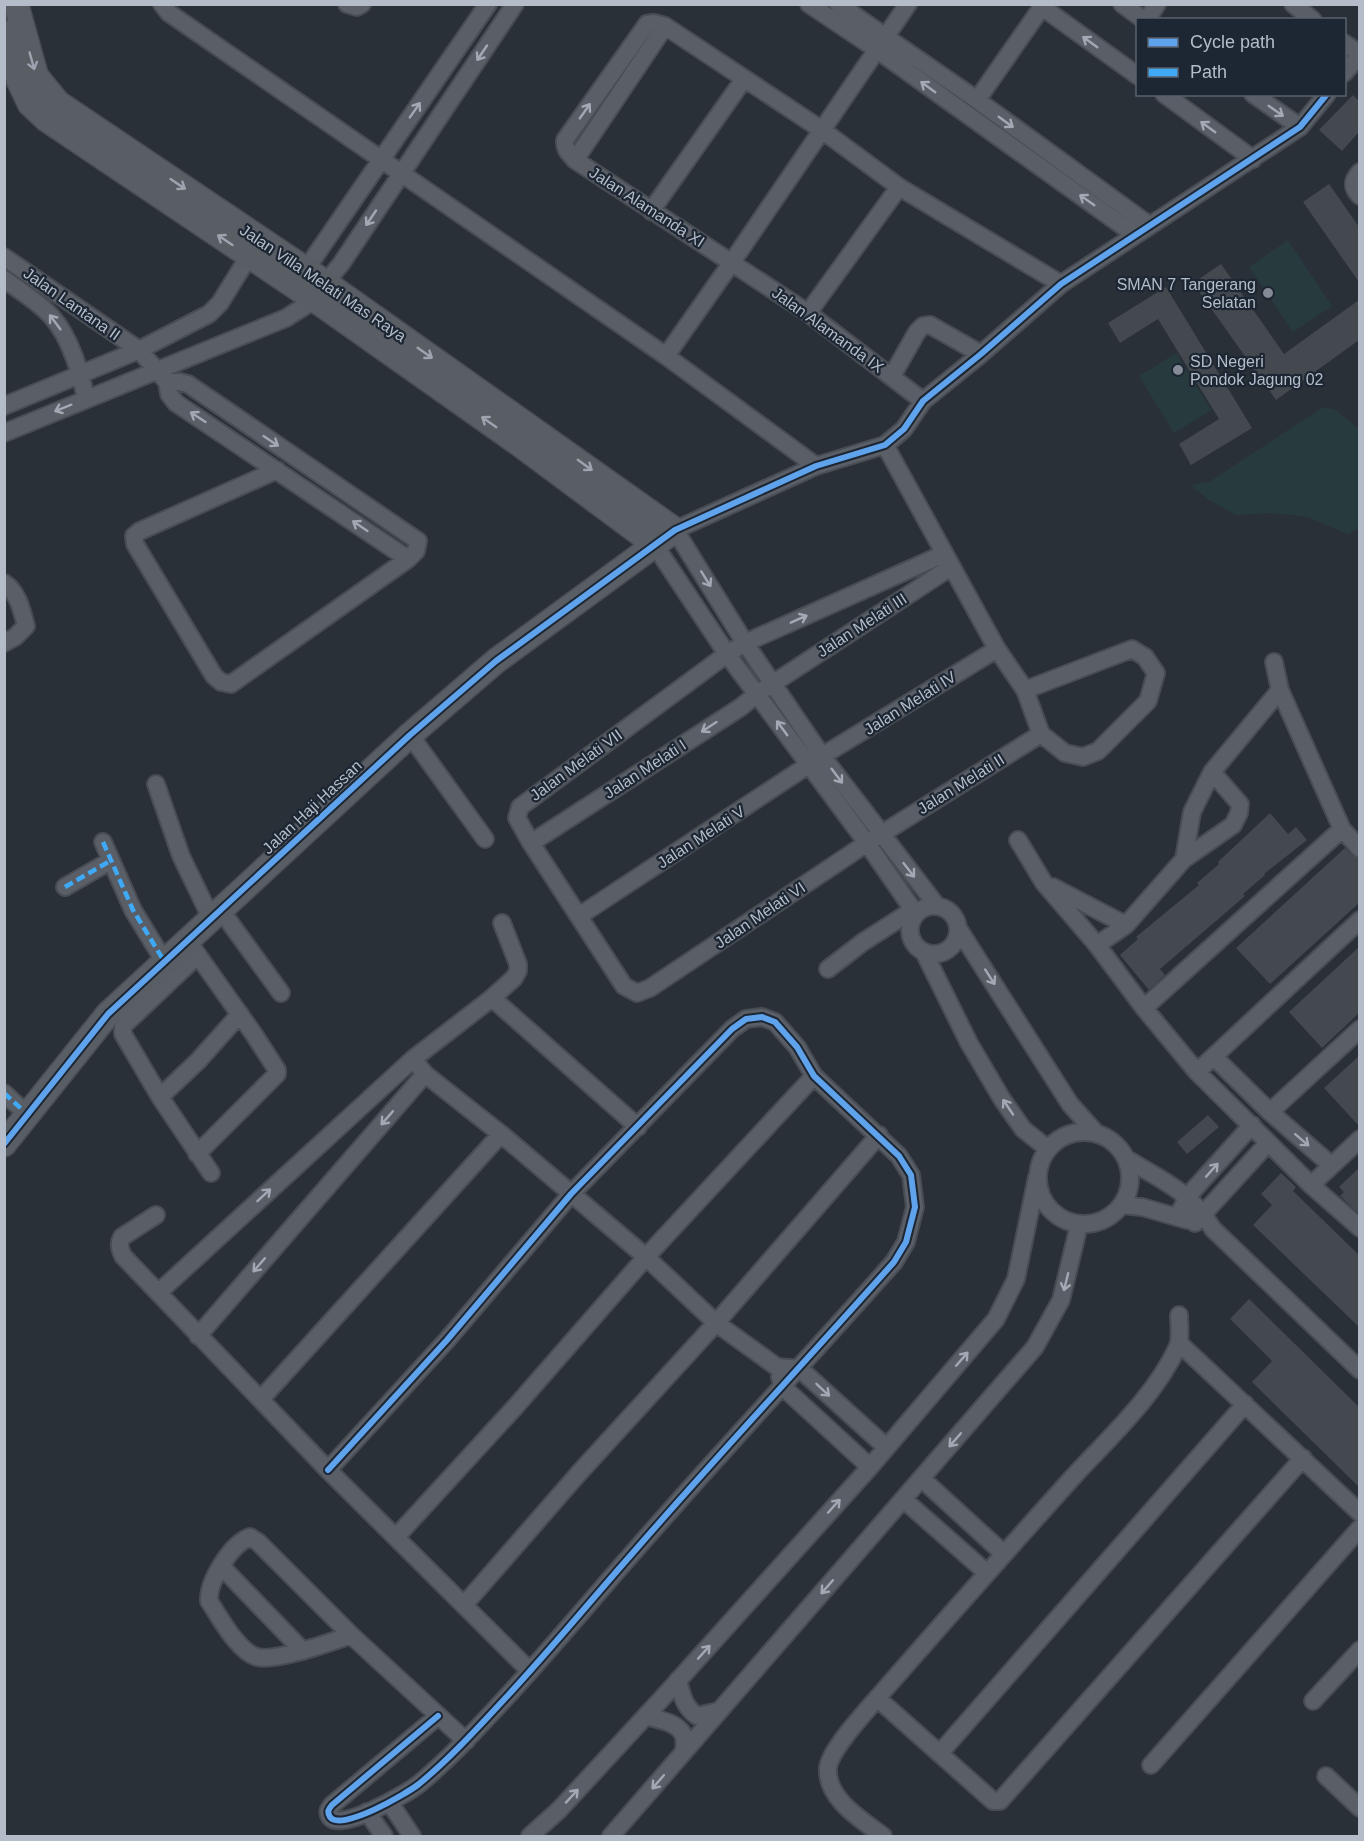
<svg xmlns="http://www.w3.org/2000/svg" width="1364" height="1841" viewBox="0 0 1364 1841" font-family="Helvetica,sans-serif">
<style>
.green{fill:#273a3e}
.building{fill:#444950}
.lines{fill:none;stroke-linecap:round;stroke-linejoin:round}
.street-casing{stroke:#484c53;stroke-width:20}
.secondary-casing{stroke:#484c53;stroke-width:27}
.street{stroke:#5a5e66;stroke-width:16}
.secondary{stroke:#595d64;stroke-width:24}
.quiet{stroke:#3fa9f5;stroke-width:4.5;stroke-dasharray:9 4.5;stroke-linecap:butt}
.cycleway-casing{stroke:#1d2633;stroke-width:10}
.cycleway{stroke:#60a3ed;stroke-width:6}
.oneway{stroke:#a2a9b5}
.oneway2{stroke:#9da4b0}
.poi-dot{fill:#848b96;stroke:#1d2633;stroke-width:2}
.labels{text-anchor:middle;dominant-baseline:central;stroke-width:4.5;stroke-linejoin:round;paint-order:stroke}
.street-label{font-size:16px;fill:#b4bcc9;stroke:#1d2633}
.poi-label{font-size:16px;fill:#b4bcc9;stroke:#1d2633;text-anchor:end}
</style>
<rect width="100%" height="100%" fill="#2a3038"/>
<path class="green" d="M1288,240L1332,306L1293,332L1249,267Z
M1176,353L1211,410L1174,433L1139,376Z
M1323,407L1334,409L1359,429V528L1347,534L1308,517L1272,513L1236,515L1209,500L1191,485L1209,482Z"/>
<path class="building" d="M1353,95L1359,101V132L1342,151L1319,130Z
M1329,184L1359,227V282L1303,202Z
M1221,264L1284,354L1359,300V340L1276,400L1193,283Z
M1166,287L1252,428L1191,465L1179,444L1219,419L1158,319L1120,343L1108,323Z
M1270,813L1288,834L1296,827L1307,840L1264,874L1265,875L1243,894L1245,896L1160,969L1165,975L1149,990L1120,955L1138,939L1136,937L1199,885L1197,883L1219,864L1218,862Z
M1345,848L1353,856L1359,859V903L1270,984L1236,948Z
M1359,947V1013L1322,1048L1289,1012Z
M1359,1056V1126L1324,1088Z
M1208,1115L1219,1127L1187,1154L1177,1142Z
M1359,1168V1214L1340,1196L1344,1192L1339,1187Z
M1281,1173L1296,1187L1293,1191L1359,1255V1327L1253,1225L1272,1205L1261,1194Z
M1249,1299L1359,1407V1487L1252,1382L1272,1361L1230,1319Z"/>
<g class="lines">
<defs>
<path id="street" d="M162,4L169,13L666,356L816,466
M347,4L357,7L362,4
M809,4L876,49L1134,234
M838,4L977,100L1149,225
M1122,4L1144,20
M1293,4L1313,20
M1042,7L1138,76
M1147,20L1157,4
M1344,43L1360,54
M1344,73L1360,55
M1164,94L1253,159
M1253,94L1300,127
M977,100L1044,4
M575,160L665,26
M1360,172C1352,181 1351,187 1360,196
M651,211L744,79
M4,257L139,350L167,382L169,394L176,403L408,559
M300,278L488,4
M4,279C20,291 39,302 52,317C70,337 81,374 86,399
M808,313L899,187
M666,356L732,262L908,4
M892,376L917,332L923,326L930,325L981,354
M167,382H180L188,384L418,541L416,551L408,559L231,684L221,682L214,676L135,544L134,536L140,531L277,470
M923,401L808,313L575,160C569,153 564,149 565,140L647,24L654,23L665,26L822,130L899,187L1061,284
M4,406L139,350L209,314L220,303L254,248
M4,433L286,318L308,304L341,264L515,4
M885,445L997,649L1025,690L1041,734L1065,753L1083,757L1098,751L1148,701L1156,673L1145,657L1132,649L1025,690
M654,544L727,654L867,843L916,914
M944,554L745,643L727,654L520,807L517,818L531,843L624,986L637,993L650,988L867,843L1041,734
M4,583C18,592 22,611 26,626L15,637L4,643
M1274,662L1280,690L1342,829L1360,849
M410,735L485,839
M156,784L181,856L211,918
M1018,840L1044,883L1097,945L1144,1008L1197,1072L1311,1185L1360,1228
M103,842L133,910L164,961
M531,843L741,707L757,694L951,567
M1184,859L1192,812L1212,772L1280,690
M65,887L110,861
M1053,887L1126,925
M910 930a24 24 0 1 1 48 0a24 24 0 1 1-48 0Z
M937,906L822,756L745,643L675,530L816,466L885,445L904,429L923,401L981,354L1061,284L1300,127L1327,94
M220,909L281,993
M579,916L822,756L997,649
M958,928L1070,1104L1096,1133
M1097,945L1126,925L1184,859L1233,825L1239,813L1240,804L1212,772
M192,947L253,1033L277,1070V1074L197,1154
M924,952L969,1043L1002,1099L1023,1129L1048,1149
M198,955L123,1026V1034L160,1097L211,1173
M828,969L863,942L913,910
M492,998L638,1127
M1144,1008L1342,829
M1214,1057L1270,1112L1331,1165
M413,1059L425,1074L501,1134L646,1257L716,1323L777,1367L800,1369L886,1447
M1197,1072L1360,920
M4,1093L28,1115
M160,1097L198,1061L240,1014
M1270,1112L1360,1029
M1038 1178a46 46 0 1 1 92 0a46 46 0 1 1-92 0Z
M1127,1159C1163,1181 1191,1192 1213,1229L1360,1370
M1311,1185L1360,1139
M1122,1205L1142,1207L1187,1220
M156,1215L122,1237C118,1244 120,1249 123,1256L328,1470L530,1671
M1178,1216L1188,1196L1252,1125
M1195,1223L1268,1143
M159,1292L413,1059L492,998L514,978L518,971V964L502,923
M198,1336L425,1074
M1179,1343L1360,1513
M780,1377L783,1387L870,1467
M261,1399L501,1134
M328,1470L447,1340L571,1194L732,1029L746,1019L762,1017L775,1022L797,1047L814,1076L899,1156L911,1175L915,1207L906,1242L894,1262C807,1360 717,1456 631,1555C587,1605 545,1656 499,1705C474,1732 448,1760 419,1784C406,1794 341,1832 330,1817C327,1812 328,1810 332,1805L438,1716
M922,1479L1004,1554
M903,1499L987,1573
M396,1537L516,1406L646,1257L814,1076
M221,1566L303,1651
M464,1605L579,1473L716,1323L879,1135
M351,1635C331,1642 276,1662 257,1657C238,1652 219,1616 209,1601C208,1581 231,1544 250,1537L258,1542L351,1635L466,1741
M678,1680C682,1695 684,1707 697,1716L719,1711
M877,1698L993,1801H1000L1303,1458
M1313,1701L1360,1650
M646,1716C658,1720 680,1722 684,1737C685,1741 684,1747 684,1752
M940,1753L1245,1404
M1151,1765L1360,1528
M1326,1776L1360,1808
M390,1803L412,1836
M367,1812L384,1836
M530,1836L559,1810L666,1694L870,1467L996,1319L1016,1279L1037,1177
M611,1836L1035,1347L1061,1300L1079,1225
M883,1836C862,1820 826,1799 828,1768C830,1748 872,1705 886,1688C948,1617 1010,1547 1073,1477C1109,1438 1156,1395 1178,1346C1181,1337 1179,1324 1179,1315"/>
<path id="secondary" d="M4,33L19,81L30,104L46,119L321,304L518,443L654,544
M4,1144L108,1014L410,735L496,661L675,530L326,283L58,103L36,76L16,4"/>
</defs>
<use href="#street" class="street-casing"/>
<use href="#secondary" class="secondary-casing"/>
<use href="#street" class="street"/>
<use href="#secondary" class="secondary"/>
<path class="quiet" d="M103,842L133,910L164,961
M65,887L110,861
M4,1093L28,1115"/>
<defs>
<path id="cycleway" d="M4,1144L108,1014L410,735L496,661L675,530L816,466L885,445L904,429L923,401L981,354L1061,284L1300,127L1327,94
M328,1470L447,1340L571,1194L732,1029L746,1019L762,1017L775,1022L797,1047L814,1076L899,1156L911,1175L915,1207L906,1242L894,1262C807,1360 717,1456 631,1555C587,1605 545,1656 499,1705C474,1732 448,1760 419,1784C406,1794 341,1832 330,1817C327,1812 328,1810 332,1805L438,1716"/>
</defs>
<use href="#cycleway" class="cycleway-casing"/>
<use href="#cycleway" class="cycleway"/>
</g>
<defs><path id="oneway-shaft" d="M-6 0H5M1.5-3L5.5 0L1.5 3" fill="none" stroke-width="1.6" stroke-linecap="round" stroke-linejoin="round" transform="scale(1.5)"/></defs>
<g class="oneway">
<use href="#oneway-shaft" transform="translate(1090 42) rotate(-144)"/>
<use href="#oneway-shaft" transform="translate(482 53) rotate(124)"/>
<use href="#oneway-shaft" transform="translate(928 87) rotate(-144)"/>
<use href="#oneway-shaft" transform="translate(415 110) rotate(-55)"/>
<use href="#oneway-shaft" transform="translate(585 111) rotate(-55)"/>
<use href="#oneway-shaft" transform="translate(1276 111) rotate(35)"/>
<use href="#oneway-shaft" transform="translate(1006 122) rotate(36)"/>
<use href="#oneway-shaft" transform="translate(1208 127) rotate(-144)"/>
<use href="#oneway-shaft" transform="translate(1087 200) rotate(-145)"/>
<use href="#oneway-shaft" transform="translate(371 218) rotate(124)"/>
<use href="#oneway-shaft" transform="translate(55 322) rotate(-127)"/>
<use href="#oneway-shaft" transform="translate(63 408) rotate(158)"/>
<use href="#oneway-shaft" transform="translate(198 417) rotate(-147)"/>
<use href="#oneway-shaft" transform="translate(271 441) rotate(34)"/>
<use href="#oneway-shaft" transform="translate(360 526) rotate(-146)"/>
<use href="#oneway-shaft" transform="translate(706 579) rotate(58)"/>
<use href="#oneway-shaft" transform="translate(799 619) rotate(-24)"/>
<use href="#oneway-shaft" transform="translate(709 727) rotate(147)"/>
<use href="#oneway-shaft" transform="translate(782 728) rotate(-126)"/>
<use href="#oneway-shaft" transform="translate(837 776) rotate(53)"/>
<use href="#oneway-shaft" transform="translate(909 870) rotate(52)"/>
<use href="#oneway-shaft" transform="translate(990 977) rotate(57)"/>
<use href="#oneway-shaft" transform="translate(1008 1107) rotate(-124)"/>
<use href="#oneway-shaft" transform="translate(387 1118) rotate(131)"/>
<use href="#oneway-shaft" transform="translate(1302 1140) rotate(41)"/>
<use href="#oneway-shaft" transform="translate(1212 1170) rotate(-48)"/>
<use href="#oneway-shaft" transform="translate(264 1195) rotate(-43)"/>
<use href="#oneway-shaft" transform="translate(259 1265) rotate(131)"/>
<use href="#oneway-shaft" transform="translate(1066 1282) rotate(104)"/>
<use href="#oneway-shaft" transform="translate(962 1359) rotate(-49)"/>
<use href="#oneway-shaft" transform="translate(823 1390) rotate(43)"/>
<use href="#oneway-shaft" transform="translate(955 1440) rotate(131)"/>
<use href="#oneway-shaft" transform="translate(834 1506) rotate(-48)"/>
<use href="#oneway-shaft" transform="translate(827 1587) rotate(131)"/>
<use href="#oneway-shaft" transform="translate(704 1652) rotate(-48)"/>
<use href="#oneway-shaft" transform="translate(658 1782) rotate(131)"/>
<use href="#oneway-shaft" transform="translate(572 1796) rotate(-47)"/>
</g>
<g class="oneway2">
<use href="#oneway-shaft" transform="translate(32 61) rotate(74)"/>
<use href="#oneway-shaft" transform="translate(178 184) rotate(34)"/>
<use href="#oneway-shaft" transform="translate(225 240) rotate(-146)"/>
<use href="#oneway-shaft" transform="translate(425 353) rotate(35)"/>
<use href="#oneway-shaft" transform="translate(489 422) rotate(-145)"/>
<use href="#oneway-shaft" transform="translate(585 465) rotate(36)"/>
</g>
<g class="poi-dot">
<circle cx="1268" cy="293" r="6"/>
<circle cx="1178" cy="370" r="6"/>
</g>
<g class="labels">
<g class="street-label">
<text transform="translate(647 207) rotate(33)">Jalan Alamanda XI</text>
<text transform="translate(323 283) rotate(34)">Jalan Villa Melati Mas Raya</text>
<text transform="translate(72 304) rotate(35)">Jalan Lantana II</text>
<text transform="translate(828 330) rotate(36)">Jalan Alamanda IX</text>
<text transform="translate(862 625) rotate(-33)">Jalan Melati III</text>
<text transform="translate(910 703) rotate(-32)">Jalan Melati IV</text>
<text transform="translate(576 765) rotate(-36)">Jalan Melati VII</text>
<text transform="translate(645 769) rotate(-33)">Jalan Melati I</text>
<text transform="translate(961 784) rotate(-32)">Jalan Melati II</text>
<text transform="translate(312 807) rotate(-43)">Jalan Haji Hassan</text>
<text transform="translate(701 837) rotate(-33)">Jalan Melati V</text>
<text transform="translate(760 915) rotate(-34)">Jalan Melati VI</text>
</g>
<g class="poi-label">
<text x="1256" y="284">SMAN 7 Tangerang<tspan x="1256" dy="18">Selatan</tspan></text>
<text x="1190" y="361" text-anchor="start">SD Negeri<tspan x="1190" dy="18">Pondok Jagung 02</tspan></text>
</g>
</g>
<rect width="1364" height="1841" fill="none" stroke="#b4bcc9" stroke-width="12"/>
<rect x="1136" y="18" width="210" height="78" fill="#1d2633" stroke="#59626f" stroke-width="1.5"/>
<rect x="1148" y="38" width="30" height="9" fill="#60a3ed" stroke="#59626f" stroke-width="1.5"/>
<text x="1190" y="48" font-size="18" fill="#b4bcc9">Cycle path</text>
<rect x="1148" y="68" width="30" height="9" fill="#3fa9f5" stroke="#59626f" stroke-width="1.5"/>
<text x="1190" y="78" font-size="18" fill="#b4bcc9">Path</text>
</svg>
